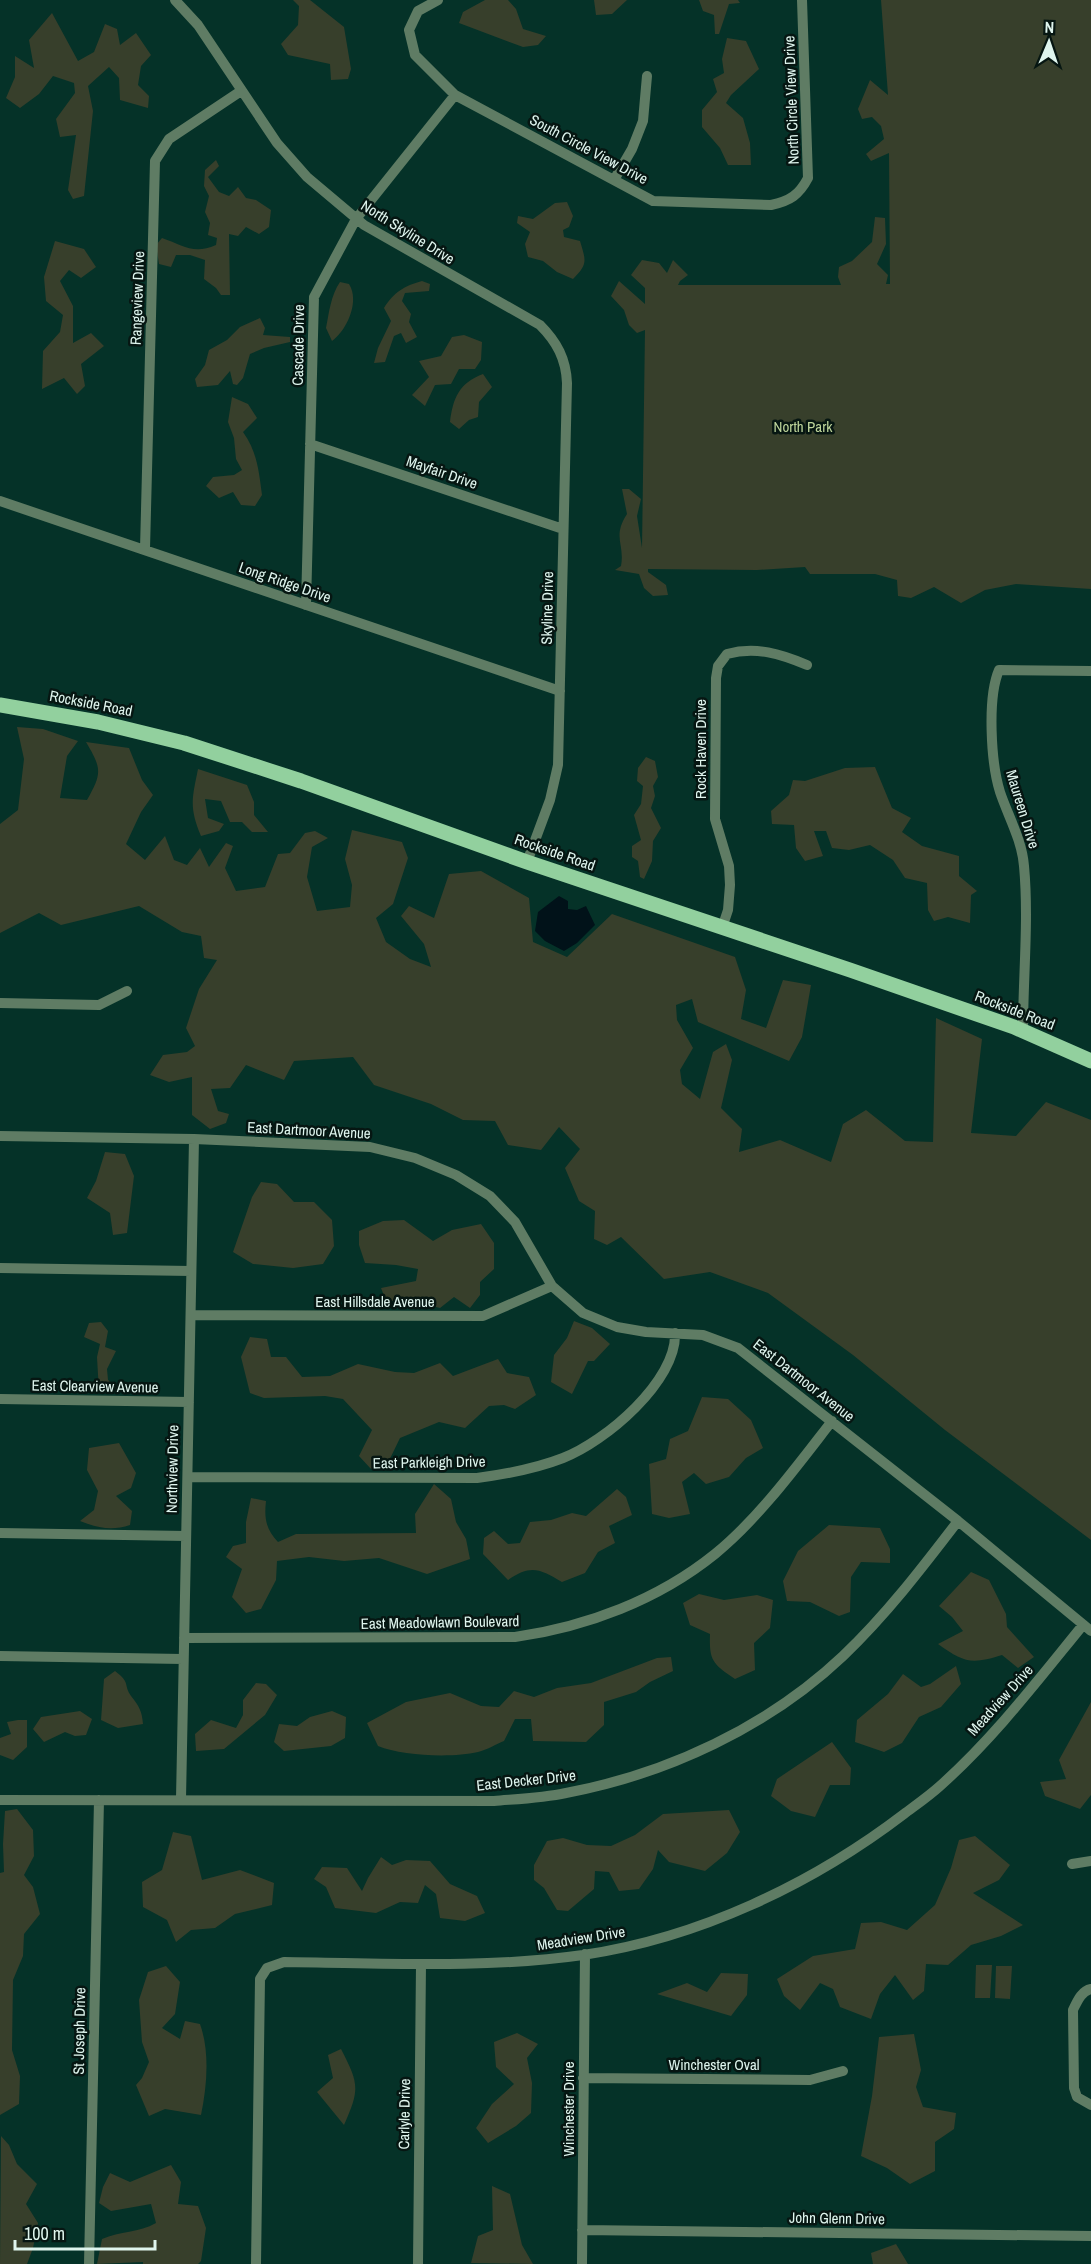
<svg xmlns="http://www.w3.org/2000/svg" width="1091" height="2264" viewBox="0 0 1091 2264" font-family="'Archivo Narrow',sans-serif">
<style>
.green{fill:#373f2b}
.water{fill:#011219}
.lines{fill:none;stroke-linecap:round;stroke-linejoin:round}
.minor{stroke:#5f7c64;stroke-width:10}
.primary{stroke:#92d09e;stroke-width:15}
.labels{text-anchor:middle;dominant-baseline:central;stroke-width:5;stroke-linejoin:round;paint-order:stroke}
.street-label{font-size:15px;fill:#dff5ee;stroke:#061612}
.park-label{font-size:15px;fill:#bfd69c;stroke:#061612}
</style>
<rect width="100%" height="100%" fill="#053228"/>
<path class="green" d="M293,0H310L344,27L351,69L348,79L331,80L330,64L288,55L281,44L298,25L299,6Z
M485,0H508L516,9L523,29L546,36L538,45L523,47L459,23L463,12Z
M594,0H627L612,14L596,15Z
M699,0H738L740,3L729,4L719,34H715L714,15L703,11Z
M881,0H1091V589L1016,584L985,590L961,603L934,587L911,598L898,596L897,580L875,574H810L805,567L757,570L648,569V572L666,585L668,595L653,596L644,588L639,574L615,570L621,566C625,544 612,537 627,514L622,489H629L641,499L637,516L642,548L645,330L637,333L629,325L624,310L611,296L619,281L645,304V288L631,275L642,260L659,263L667,273L673,260L688,275L680,281L678,285H841L838,277L839,267L852,261L872,242L875,217L885,218L886,244L877,264L888,275L886,284H890L889,153L871,161L866,154L884,139L881,126L872,117L862,119L858,109L870,80L888,95Z
M52,13L78,61L94,52L105,24L117,29L120,45L136,33L151,55L141,66L138,85L149,96L148,108L120,100L119,78L109,67L88,86L93,111L84,196L73,199L68,190L76,135L60,137L56,119L75,93L74,83L53,76L39,94L20,108L6,98L15,77V56L34,68L29,40Z
M727,38L746,41L759,69L731,95L726,103L743,118L750,143L751,165H728L720,148L702,127V110L717,92L713,79L724,73L722,59Z
M216,160L219,166L208,177L219,192L229,196L238,187L246,198L256,200L271,210L269,227L259,234L246,227L238,236L229,234L230,295H221L216,288L204,279L205,260L190,255H176L171,267L159,264L156,245L162,238C183,245 193,255 216,245L217,238L208,235L210,223L205,212L209,196L204,186L205,170Z
M567,202L573,216L569,227L563,230L564,237L580,241C586,261 588,264 573,279L557,272L543,261L528,257L525,244L530,232L517,223L518,216L533,219L555,203Z
M55,241L84,249L96,267L81,278L69,270L60,281L73,306V343L91,333L104,346L81,364L85,386L77,394L64,378L42,389L43,351L60,332L63,315L46,301L44,277Z
M422,281L430,284L429,291L405,293L402,301L411,314L409,322L417,337L406,343L401,333L394,336L385,362L374,363L378,348L391,321L384,308C394,292 404,286 422,281Z
M340,282L349,284C360,301 347,330 332,341L326,328C329,312 331,295 340,282Z
M260,318L265,328L263,335L290,337V342L264,348L250,354L243,378L237,385L233,384L230,371L218,385L197,387L195,379L205,365L209,350L227,340L240,327Z
M464,335L482,342L481,360L475,369H459L451,384L435,385L425,406L412,395L429,377L419,361L441,356L452,337Z
M483,374L492,387L479,402L478,417L469,420L459,429L450,422C453,398 459,383 483,374Z
M232,397L248,404L257,418L243,432C257,451 259,472 262,495L255,506L241,505L233,492L219,498L206,486L213,477L234,475L242,470L236,459L234,438L228,422Z
M17,727L43,729L78,741L67,756L60,798L87,800C102,773 102,769 86,742L129,748L142,780L153,795L141,812L126,844L145,860L165,836L174,860L187,865L200,848L209,867L226,843L233,846L225,868L236,891L265,887L278,854L290,853L305,833L315,831L328,838L312,847L307,877L317,911L350,907L352,885L345,859L352,830L402,842L408,858L393,904L376,918L386,942L410,959L431,967L424,944L401,916L409,906L434,918L449,874L481,871L529,898L533,942L567,957L612,914L735,957L746,990L741,1019L766,1028L783,980L811,985L802,1037L789,1061L698,1022L692,999L676,1005L677,1020L693,1048L680,1070L682,1084L700,1099L713,1052L726,1044L732,1060L721,1108L742,1129L739,1152L780,1140L831,1162L843,1124L866,1110L905,1141L933,1142L936,1018L982,1039L971,1133L1016,1136L1046,1102L1091,1120V1540L945,1430L853,1355L768,1293L710,1272L664,1279L621,1237L607,1245L594,1239L595,1211L579,1201L565,1168L580,1149L559,1127L541,1150L508,1145L495,1121L463,1120L431,1104L374,1085L353,1057L294,1061L284,1080L246,1065L230,1088L211,1089L218,1111L229,1114L226,1123L210,1129L192,1115V1077L169,1082L150,1075L163,1055L187,1052L195,1046L186,1028L199,989L217,960L204,958L201,936L182,932L139,906L61,925L39,913L0,933V824L18,810L24,759Z
M646,757L655,761L658,777L653,786L655,796L651,808L661,828L653,841L652,861L644,879L640,877L638,861L632,857V846L641,840L634,815L641,804L643,786L637,781L638,768Z
M875,767L892,808L911,818L902,832L922,846L959,856V876L977,891L971,895L970,923L948,917L934,921L928,910L927,883L905,878L893,860L870,845L849,850L832,848L826,831H814L823,856L805,861L796,848L794,825L772,824L771,811L789,795L793,780L805,781L845,768Z
M198,769L247,785L254,802V815L268,832H252L242,822H230L221,801L205,799L208,818L224,824L219,831L201,836C189,807 192,799 198,769Z
M105,1152L125,1154L134,1176L127,1233L113,1235L110,1213L87,1198L96,1181Z
M261,1182L277,1184L294,1202H314L332,1220L334,1246L323,1264L293,1268L253,1264L233,1252L252,1197Z
M404,1220L433,1241L452,1230L481,1224L494,1243V1269L480,1282V1295L470,1308L454,1297L440,1308L413,1301H386L381,1288L416,1281L418,1269L396,1265L365,1263L359,1245V1231L383,1221Z
M574,1321L592,1328L610,1344L594,1361H588L572,1394L551,1382L554,1355L567,1338Z
M101,1322L108,1331L105,1347L116,1351L107,1369L108,1380L118,1387L99,1392L97,1357L100,1344L84,1337L89,1323Z
M250,1337L267,1339L271,1357H286L302,1377L330,1376L358,1364L395,1372L414,1373L440,1363L453,1376L498,1359L507,1373L529,1377L536,1395L515,1409L504,1405L489,1406L465,1428L439,1422L400,1438L385,1469H371L359,1456L372,1430L343,1399L325,1396L264,1398L250,1393L241,1357Z
M702,1397L728,1399L751,1420L763,1448L746,1458L729,1477L706,1484L694,1473L682,1482L690,1514L669,1518L652,1514L649,1464L666,1459L670,1439L688,1431Z
M119,1443L136,1473L131,1488L116,1496L132,1511L130,1525C112,1531 97,1528 80,1521L94,1510L98,1491L87,1470L89,1448Z
M434,1484L451,1499L456,1522L466,1539L470,1559L427,1574L379,1558L344,1561L309,1557L277,1561L276,1580L261,1609L246,1613L232,1597L242,1569L226,1557L233,1546L246,1543V1522L251,1498L266,1501C264,1519 266,1529 278,1542L296,1534L416,1533L415,1514Z
M617,1489L626,1497L632,1515L609,1526L615,1543L598,1552L585,1573L562,1582C540,1569 531,1564 508,1580L483,1554L484,1538L494,1531L508,1544L520,1543L530,1522L551,1520L572,1513L586,1516Z
M829,1525L880,1528L890,1549V1563L861,1562L851,1577L850,1612L839,1616L810,1602L787,1601L783,1581L798,1551Z
M971,1572L989,1580L1006,1614L1007,1627L1034,1657L1018,1668L1002,1655C971,1665 963,1662 938,1644L963,1631L952,1617L939,1606Z
M699,1594L724,1600L757,1595L773,1600L770,1628L754,1643L755,1670L735,1679C713,1664 709,1661 710,1634L690,1625L683,1603Z
M671,1657L673,1671L650,1682L636,1692L604,1702V1725L586,1742L533,1741L531,1719H515L504,1741C496,1744 487,1750 478,1752C452,1758 402,1756 378,1746L367,1723L406,1702L450,1693L481,1706L499,1707L514,1691L534,1697L557,1688L591,1683L657,1658Z
M956,1666L961,1684L941,1707L919,1717L902,1743L884,1752L855,1742L857,1720L888,1694L903,1674L921,1687L930,1684Z
M115,1671C131,1683 123,1684 131,1696C139,1706 142,1711 143,1724L118,1728L101,1720L104,1679Z
M256,1683L266,1684L277,1695L265,1715L224,1749L196,1751L195,1734L211,1720L236,1728L243,1715V1700Z
M1091,1702V1795L1080,1809L1045,1796L1040,1782L1066,1779L1059,1760Z
M80,1711L92,1719L86,1735L75,1736L65,1732L44,1742L33,1729L41,1717Z
M332,1711L346,1717L345,1738L331,1746L284,1751L274,1742L279,1724L297,1726L310,1717Z
M18,1720H27V1747L13,1760L0,1755V1738L11,1734L7,1722Z
M832,1742L851,1768L850,1785H830L815,1817L791,1811L771,1796L777,1779Z
M17,1809L33,1830L34,1856L24,1875L33,1887L40,1914L24,1934L23,1956L13,1980L12,2050L20,2076L19,2104L0,2115V1873L4,1872L3,1844L5,1811Z
M729,1810L740,1832L727,1853L705,1871L669,1862L658,1850L653,1869L639,1889L619,1891L609,1872L595,1871L594,1889L568,1911L557,1910L544,1888L534,1880V1865L547,1841L563,1838L587,1845L611,1846L635,1835L663,1814Z
M173,1832L191,1836L202,1880L240,1870L274,1883L272,1905L235,1914L215,1928L191,1930L176,1942L167,1920L143,1907L142,1882L162,1870Z
M975,1836L1010,1865L999,1880L973,1893L1023,1925L1001,1936L971,1945L948,1965L926,1964L924,1991L913,2000L895,1975L880,1994L871,2019L840,2007L833,1989L820,1983L800,2010L784,1996L777,1979L813,1956L855,1949L861,1923L881,1922L907,1930L935,1905L951,1868L959,1840Z
M381,1857L392,1865L406,1860L430,1861L450,1884L477,1896L485,1913L465,1921L440,1918L436,1894L425,1885L418,1903L400,1902L376,1913L335,1908L326,1887L314,1879L322,1867L347,1868L362,1891L368,1878Z
M976,1965H992L990,1998H975Z
M166,1966L180,1982L175,2014L162,2028L180,2039L185,2021L200,2024C210,2052 207,2086 201,2115L165,2109L149,2116L136,2085L142,2078L149,2062L142,2042L139,2000L148,1972Z
M996,1966H1012L1010,1999L995,1998Z
M721,1973L748,1974L747,1995L731,2016L657,1994L687,1983L707,1992Z
M517,2033L538,2044L527,2058L532,2083L531,2113L516,2126L488,2143L476,2128L492,2104L514,2084L496,2067L494,2042Z
M914,2034L921,2070L916,2087L923,2107L956,2113L954,2129L935,2142V2171L910,2184L887,2168L861,2156L872,2096L879,2037Z
M341,2049C359,2084 360,2089 344,2125L317,2092L333,2078L328,2055Z
M1,2136L9,2145L17,2164L37,2184L26,2204L38,2223L33,2248L27,2264H0Z
M171,2165L181,2182L178,2204L198,2206L206,2228L201,2261L198,2264H143V2262L97,2264L102,2239C120,2231 139,2233 156,2223L151,2204L111,2211L99,2203L103,2187L110,2173L130,2182Z
M492,2186L510,2194L522,2245L533,2264L471,2263L478,2236L493,2230Z
M896,2244L908,2264H873L871,2253Z"/>
<path class="water" d="M559,896L568,901V909L577,910L586,906L595,925L577,943L564,951L545,941L535,931L538,912Z"/>
<g class="lines">
<path class="minor" d="M175,0L198,25L277,143L307,177L364,225L540,325C557,342 566,359 567,383L558,765L550,800L527,862
M438,0L418,11L409,30L415,55L455,95L653,201L771,205C790,201 799,195 808,178L802,0
M614,180L632,149L643,121L647,76
M310,444L563,529
M0,501L560,691
M145,549L155,161L169,139L241,91
M306,605L314,297L356,219L455,95
M722,928L728,910L730,885L729,866L715,819L716,678L718,666L727,654C756,646 781,654 807,665
M0,1003L99,1005L127,991
M1023,1031C1023,976 1029,920 1024,866C1022,840 1008,816 1000,792C991,763 987,698 999,670L1091,671
M0,1136L194,1139L370,1147L415,1158L456,1175L490,1196L515,1222L552,1286L583,1313L617,1327L646,1332L703,1335L738,1348L958,1521L1091,1631
M0,1268L191,1271
M192,1315L483,1316L552,1286
M0,1399L189,1402
M188,1477L477,1478C507,1474 535,1469 563,1458C605,1442 677,1381 675,1333
M0,1533L186,1536
M184,1638L515,1637C586,1627 658,1600 715,1554C759,1518 797,1466 832,1421
M0,1656L183,1659
M181,1799L194,1139
M0,1800L494,1801C518,1799 543,1798 566,1793C667,1774 768,1727 843,1656C886,1615 922,1568 958,1521
M1072,1864L1091,1861
M1091,1989C1081,1991 1077,2002 1073,2010L1074,2088L1077,2097L1091,2105
M583,2078L810,2080L843,2071
M582,2230L1091,2236
M89,2264L99,1800
M256,2264L260,1979L267,1968L284,1962C384,1963 484,1969 583,1955C698,1938 811,1885 904,1814C916,1805 929,1796 940,1786C994,1738 1038,1680 1083,1625
M418,2264L421,1964
M582,2264L585,1954"/>
<path class="primary" d="M0,705L98,722L184,743L301,781L527,862L850,970L1014,1027L1091,1061"/>
</g>
<g class="labels">
<g class="street-label">
<text transform="translate(791 100) rotate(-92)">North Circle View Drive</text>
<text transform="translate(589 149) rotate(28)">South Circle View Drive</text>
<text transform="translate(408 232) rotate(32)">North Skyline Drive</text>
<text transform="translate(137 298) rotate(-88)">Rangeview Drive</text>
<text transform="translate(298 345) rotate(-89)">Cascade Drive</text>
<text transform="translate(442 472) rotate(19)">Mayfair Drive</text>
<text transform="translate(285 582) rotate(19)">Long Ridge Drive</text>
<text transform="translate(547 608) rotate(-89)">Skyline Drive</text>
<text transform="translate(91 703) rotate(11)">Rockside Road</text>
<text transform="translate(700 749) rotate(-90)">Rock Haven Drive</text>
<text transform="translate(1023 809) rotate(73)">Maureen Drive</text>
<text transform="translate(555 852) rotate(19)">Rockside Road</text>
<text transform="translate(1015 1010) rotate(21)">Rockside Road</text>
<text transform="translate(309 1130) rotate(3)">East Dartmoor Avenue</text>
<text x="375" y="1301">East Hillsdale Avenue</text>
<text transform="translate(804 1380) rotate(38)">East Dartmoor Avenue</text>
<text transform="translate(95 1386) rotate(1)">East Clearview Avenue</text>
<text transform="translate(429 1462) rotate(-1)">East Parkleigh Drive</text>
<text transform="translate(172 1469) rotate(-89)">Northview Drive</text>
<text transform="translate(440 1622) rotate(-1)">East Meadowlawn Boulevard</text>
<text transform="translate(1000 1700) rotate(-48)">Meadview Drive</text>
<text transform="translate(526 1780) rotate(-6)">East Decker Drive</text>
<text transform="translate(581 1938) rotate(-9)">Meadview Drive</text>
<text transform="translate(79 2031) rotate(-89)">St Joseph Drive</text>
<text x="714" y="2064">Winchester Oval</text>
<text transform="translate(568 2109) rotate(-90)">Winchester Drive</text>
<text transform="translate(404 2114) rotate(-89)">Carlyle Drive</text>
<text transform="translate(837 2218) rotate(1)">John Glenn Drive</text>
</g>
<g class="park-label">
<text x="803" y="426">North Park</text>
</g>
</g>
<g transform="translate(1049 42) rotate(2)" stroke="#061612" stroke-width="4.5" paint-order="stroke">
<path d="M0-4.5L10 22L0 15L-10 22Z" fill="#dff5ee"/>
<text y="-9" font-size="16" font-weight="bold" text-anchor="middle" fill="#dff5ee">N</text>
</g>
<path d="M15 2240v9h140v-9" fill="none" stroke="#dff5ee" stroke-width="3"/>
<text x="24" y="2240" font-size="18" fill="#dff5ee" stroke="#061612" stroke-width="4.5" paint-order="stroke">100 m</text>
</svg>
